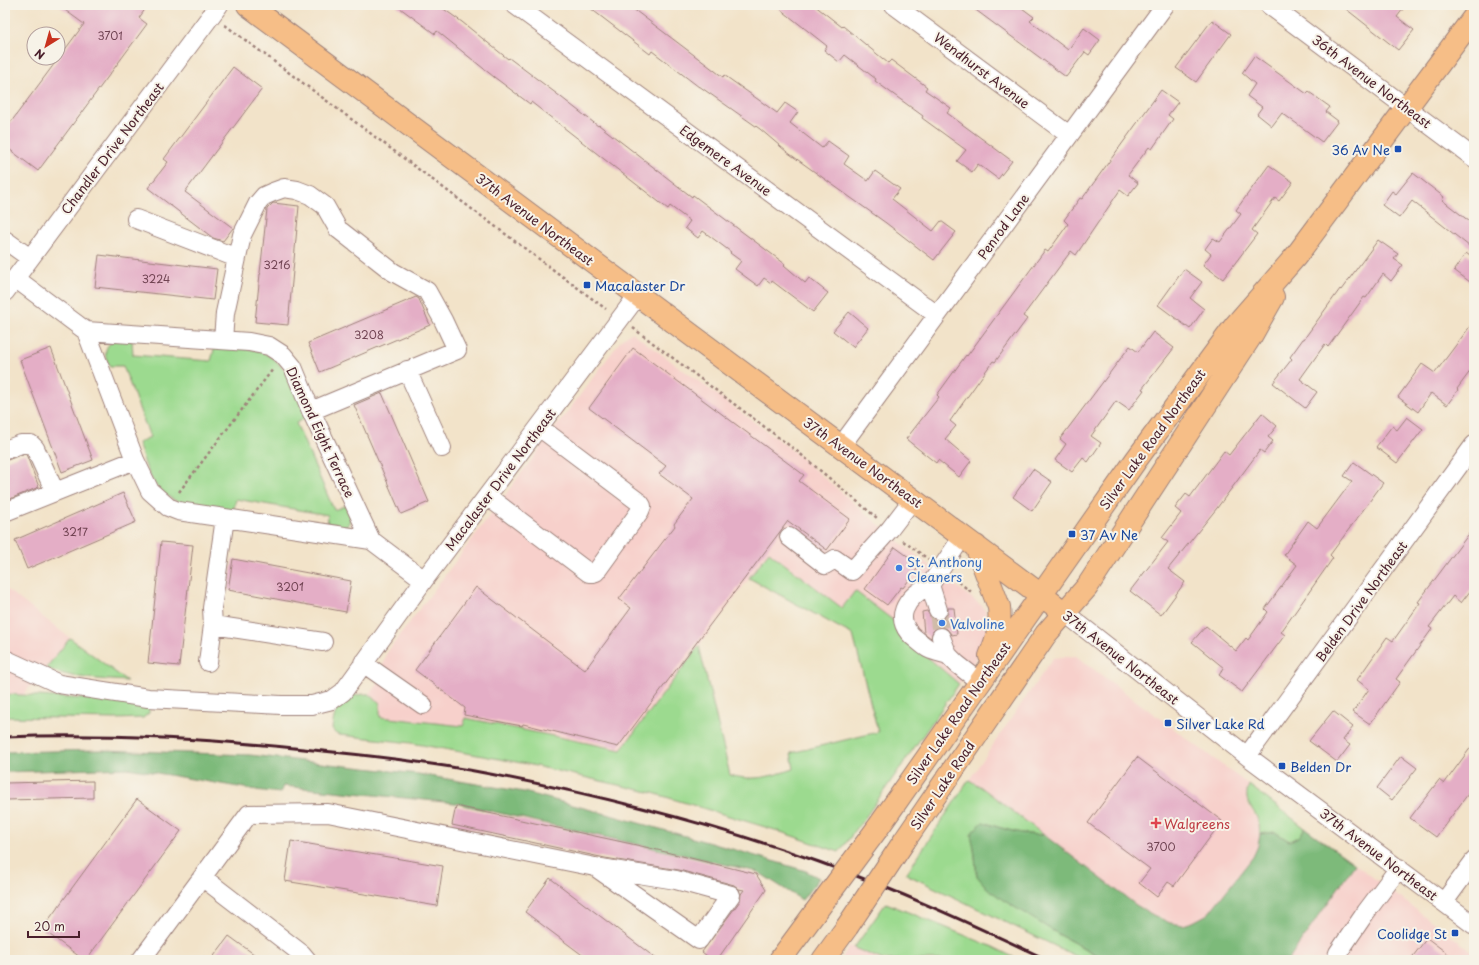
<svg xmlns="http://www.w3.org/2000/svg" width="1479" height="965" viewBox="0 0 1479 965" font-family="'Playpen Sans',sans-serif">
<style>
.built{fill:#f7d0cb}
.green{fill:#9cda8f;stroke:#737c5d}
.forest{fill:#7dba7a;stroke:#646c52}
.building{fill:#e4aec6}
.lines{fill:none;stroke-linecap:round;stroke-linejoin:round}
.minor-tunnel{stroke:#d0bca9;stroke-width:18;stroke-dasharray:18 9;stroke-linecap:butt}
.minor-casing{stroke:#9e817a;stroke-width:20}
.major-casing{stroke:#9e817a;stroke-width:24}
.path{stroke:#9e817a;stroke-width:2.5;stroke-dasharray:3 3;stroke-linecap:butt}
.minor{stroke:#fff;stroke-width:18}
.major{stroke:#f6be87;stroke-width:22}
.rail{stroke:#4a1f2b;stroke-width:3}
.major-bridge-casing{stroke:#9e817a;stroke-width:24;stroke-linecap:butt}
.major-bridge{stroke:#f6be87;stroke-width:22}
.transit-dot{fill:#1a4fb4;stroke:#f7f3e8;stroke-width:1.5}
.shop-dot{fill:#3f7fe0;stroke:#f7f3e8;stroke-width:1.5}
.health-dot{fill:#e0444e;stroke:#f7f3e8;stroke-width:1.5}
.labels{text-anchor:middle;dominant-baseline:central;stroke-width:4;stroke-linejoin:round;paint-order:stroke}
.number-label{font-size:11px;fill:#704352}
.street-label{font-size:13px;fill:#4a1f2b;stroke:#f7f3e8}
.transit-label{font-size:13px;fill:#164399;stroke:#f7f3e8;text-anchor:start}
.shop-label{font-size:13px;fill:#366cbe;stroke:#f7f3e8;text-anchor:start}
.health-label{font-size:13px;fill:#be3a42;stroke:#f7f3e8;text-anchor:start}
</style>
<rect width="100%" height="100%" fill="#f7f3e8"/>
<filter id="ink" filterUnits="userSpaceOnUse"><feTurbulence type="fractalNoise" baseFrequency=".025" numOctaves="2"/><feDisplacementMap in="SourceGraphic" scale="8" xChannelSelector="R" yChannelSelector="G"/><feConvolveMatrix kernelMatrix="1 2 1 2 8 2 1 2 1" color-interpolation-filters="sRGB"/></filter>
<filter id="wash" filterUnits="userSpaceOnUse"><feTurbulence type="fractalNoise" baseFrequency=".012" numOctaves="4" result="noise"/><feDisplacementMap in="SourceGraphic" scale="16" xChannelSelector="R" yChannelSelector="G"/><feGaussianBlur stdDeviation="0.9" result="paint"/><feColorMatrix in="noise" values="0 0 0 0 0 0 0 0 0 0 0 0 0 0 0 0 0 1.4 0 .05"/><feComposite in="paint" operator="in"/></filter>
<g filter="url(#wash)">
<rect width="100%" height="100%" fill="#f2e3c9"/>
<path class="built" d="M634,332V334L788,447L898,541L982,606L985,610L988,630L982,650L959,684L910,642L855,591L842,608L769,552L621,750L466,718L464,726L379,717L375,698L369,694L378,683L386,654L622,339L627,335Z
M5,588L70,638L23,695L5,694Z
M1076,656L1249,785L1247,793V803L1258,821L1260,834L1258,846L1253,857L1208,914L1193,922L1183,925L1170,923L1153,915L1136,905L981,787L969,780L1053,658Z
M1355,864L1474,953V960H1288Z
M849,946L883,960H841Z"/>
<path class="green" d="M115,340H132L133,355L211,361L215,346C228,347 242,348 255,350C286,357 295,391 308,417L296,423L334,510L347,505C353,516 351,524 341,531L327,528L328,515L236,499L233,513C204,508 167,508 151,478C145,467 142,454 138,443L150,437L123,366H110C103,356 104,345 115,340Z
M769,552L842,608L855,591L894,621L898,629L910,642L959,684L867,815L839,852L775,830L653,793L527,764L411,743L340,735L335,733L332,729C335,704 343,694 369,694L380,703V717L463,726L466,718L621,750L699,646L730,775C754,782 771,776 794,769L791,753L878,732L853,635L749,578Z
M70,638L127,681C100,679 71,679 46,668Z
M5,694L103,700L145,705L149,708V713L143,718L115,719L5,717Z
M969,780L981,787L1044,835C1022,835 1003,829 983,822L974,848L977,876L1058,934L1106,960H1084L906,874Z
M1249,785L1305,828L1299,837L1289,841L1275,832L1260,834C1259,830 1260,825 1258,821C1254,806 1242,805 1249,785Z
M886,903L993,947L1019,960H883L854,948Z"/>
<path class="forest" d="M100,750L250,755L418,774L524,792L610,815L739,851L806,871L819,878L802,900L758,872L455,803L283,786L280,793L256,790L128,768L5,772V752Z
M983,822C1003,829 1022,835 1044,835L1136,905L1153,915L1170,923L1183,925L1193,922L1208,914L1253,857L1258,846L1260,834L1275,832L1289,841L1299,837L1305,828L1355,864L1288,960H1106L1058,934L1003,900L987,888L977,876L974,848L971,835L973,831Z"/>
<g id="blocks">
<path class="building" d="M58,5H148L139,18L147,24L38,171L5,146V130L84,24Z
M396,5H438L462,22L508,59L509,58L557,94L598,126L599,125L692,197L693,195L785,264L784,265L805,283L809,278L828,293L813,312L772,281L771,283L764,278L758,286L735,269L741,261L730,253L731,252L703,231L698,238L685,228L690,221L670,206L668,209L531,102L530,104L494,77L437,31L435,34Z
M586,5H628L723,77L724,75L777,113L785,103L798,112L790,123L822,148L828,141L849,156L844,164L868,181L875,171L900,189L892,199L933,231L941,221L956,232L934,260L886,223L787,152L760,129L699,86V87L652,51L650,54Z
M775,5H814L842,27L843,26L888,63L891,60L927,87L925,90L951,108L947,113L1012,161L998,179L978,164L972,172L957,161L966,150L922,118L923,116L875,81L876,79L845,55L839,62L824,50L827,46Z
M969,5H1018L1034,17L1030,21L1068,50L1084,28L1100,40L1089,55L1085,52L1066,77Z
M1341,5H1406L1397,17L1414,30L1398,50Z
M1212,20L1231,34L1196,82L1176,68Z
M1254,56L1307,94L1309,92L1330,107L1326,112L1338,121L1322,142L1282,113L1272,126L1257,114L1262,107L1247,96L1255,84L1242,73Z
M233,67L262,89L185,192L233,228L223,241L213,238L148,188L168,162L164,159Z
M1161,90L1178,102L1168,115L1173,119L1152,149L1149,147L1128,175L1138,183L1128,196L1120,190L1076,255L1071,251L1023,316L1027,319L995,362L993,361L950,421L956,426L945,439L971,461L959,477L938,460L936,463L906,439L939,397L937,395L966,355L967,356L1045,250L1048,252L1068,224L1064,220L1080,198L1082,199Z
M1269,165L1293,182L1279,201L1275,198L1252,230L1257,234L1223,279L1203,265L1211,254L1205,249L1213,238L1220,242L1241,214L1236,210Z
M1413,173L1444,197L1442,200L1474,225V250L1412,201L1399,218L1382,205L1392,191L1396,194Z
M273,203L299,206L288,325L255,322L260,274H261L260,273L267,209Z
M1378,240L1398,254L1394,259L1403,265L1391,281L1383,274L1366,298L1364,297L1328,347L1325,344L1300,379L1317,392L1305,408L1273,383L1292,359L1290,357L1303,339H1304L1340,289L1341,290Z
M1466,253L1474,259V285L1454,270Z
M99,255L217,269L213,300L95,287Z
M1184,269L1202,282L1190,298L1204,309L1190,329L1158,305Z
M416,297L419,299L430,325L320,372L308,343Z
M849,312L868,328L853,347L833,331Z
M1474,321V366L1457,389L1458,390L1447,405L1431,393L1418,412L1398,397L1422,364L1435,373Z
M1153,332L1174,348L1142,389L1144,390L1129,410L1116,401L1091,436L1101,443L1088,462L1083,458L1072,472L1055,460L1066,444L1060,439L1130,346L1138,352Z
M51,348L93,460L62,472L20,360Z
M633,348L804,475L799,481L850,519L827,550L788,521L618,747L523,724L522,726L464,715L465,708L415,670L476,587L585,670L631,608L619,599L675,526L674,524L693,499L659,474L666,466L589,408Z
M382,393L429,502L401,514L354,405Z
M1262,413L1277,426L1268,437L1273,441L1264,453L1260,450L1217,508L1168,569L1185,582L1161,615L1130,591L1168,542L1162,538L1181,513L1175,508L1186,494L1190,497L1224,451L1229,455Z
M1407,417L1423,429L1397,463L1376,447L1392,426L1397,430Z
M23,454H26L39,487L5,501V461Z
M1354,462L1383,483L1330,555L1333,558L1281,632L1285,635L1242,692L1219,675L1224,668L1192,642L1206,626L1236,651L1246,638L1248,640L1268,612L1265,609L1297,565L1284,555L1308,521L1317,528L1352,481L1344,476Z
M1033,469L1052,482L1032,511L1013,497Z
M123,493L136,522L27,569L15,540Z
M1474,527V586L1461,603L1453,596L1429,627L1432,629L1396,679L1400,682L1370,724L1353,712L1369,689L1357,680L1387,637L1393,641L1420,603L1418,602Z
M161,542L193,545L179,666L148,663Z
M895,547L920,565L903,588L901,587L887,605L865,589Z
M233,559L351,581L346,612L228,590Z
M948,608H954L957,634L952,635L947,629L942,627H938L933,631L931,638L924,633L922,612L927,611L931,618L935,620H941L946,617L948,613Z
M1333,711L1353,727L1343,740L1350,745L1337,762L1309,741Z
M1474,743V786L1436,837L1410,818L1439,780L1444,784Z
M1401,756L1417,768L1392,800L1377,788Z
M1137,757L1222,821L1174,886L1168,882L1157,897L1139,883L1150,869L1088,823Z
M93,781V798L5,800V783Z
M137,799L181,831L86,960H84L42,929Z
M456,806L641,846L756,874L766,890L717,960H712L702,952L740,901L741,894L744,890L739,889L734,885L679,870L605,858L452,825Z
M291,841L443,866L437,906L285,881Z
M550,878L658,960H589L525,912Z
M229,936L262,960H211Z
M1427,938L1456,960H1410Z"/>
</g>
</g>
<g filter="url(#ink)">
<use href="#blocks" fill-opacity="0" stroke="#9e817a" stroke-width="1"/>
<g class="lines">
<path class="minor-tunnel" d="M938,610L941,637"/>
<defs>
<path id="minor" d="M515,5L937,315
M894,5L1069,135
M1269,5L1474,158
M136,219L237,258
M5,240L30,258
M15,278L86,331L249,342L269,346L283,355L293,367L311,411L371,540
M5,292L219,5
M86,331L135,460L150,491L168,507L178,511L371,540L424,580
M223,340L225,313L242,235L258,203L264,196L273,192L284,188L297,190L310,195L325,206L338,229L393,272L427,291L443,320L457,350L311,411
M407,370L442,448
M841,446L1165,5
M5,450L21,444H31L35,448L55,492
M487,496L589,573H593L596,572L640,511L642,506L640,503L539,427
M5,512L135,460
M789,537L825,565L835,559L852,571L890,529L913,499
M930,585L938,610
M1065,613L1247,756L1474,925
M213,625L323,642
M941,637L948,655L957,664L980,682
M948,655C942,653 935,652 929,649C925,647 921,643 917,640C890,620 906,597 930,585L963,536
M5,659L59,684L148,698L281,705H312L332,700L343,692L424,580L638,295
M208,662L213,625L212,608L225,518
M363,663L423,705
M1247,756L1474,445
M202,877L302,954L307,960
M1444,902L1474,861
M141,960L249,814L328,813L595,867L699,940L731,895L676,880L595,867
M1336,960L1338,953L1366,912L1399,868"/>
<path id="major" d="M248,5L1065,613
M976,546L999,607C1001,626 997,639 990,656
M877,829L1136,460L1235,326L1296,256L1474,17
M905,840L1046,634L1087,587L1251,336L1273,297
M780,960L814,914
M823,960L847,927"/>
</defs>
<use href="#minor" class="minor-casing"/>
<use href="#major" class="major-casing"/>
<path class="path" d="M225,25L606,309
M633,328L798,452L877,518
M179,492L273,369
M903,541L928,559
M954,579L973,593"/>
<use href="#minor" class="minor"/>
<use href="#major" class="major"/>
<path class="rail" d="M5,737C108,733 211,739 313,750C365,755 417,761 469,770C587,792 705,821 819,862C898,890 973,925 1048,960"/>
<defs>
<path id="major-bridge" d="M814,914L877,829
M847,927L905,840"/>
</defs>
<use href="#major-bridge" class="major-bridge-casing"/>
<use href="#major-bridge" class="major-bridge"/>
</g>
</g>
<g class="transit-dot">
<rect x="1394" y="145" width="8" height="8" rx="2"/>
<rect x="583" y="281" width="8" height="8" rx="2"/>
<rect x="1068" y="530" width="8" height="8" rx="2"/>
<rect x="1164" y="719" width="8" height="8" rx="2"/>
<rect x="1278" y="762" width="8" height="8" rx="2"/>
<rect x="1451" y="929" width="8" height="8" rx="2"/>
</g>
<g class="shop-dot">
<circle cx="899" cy="568" r="4"/>
<circle cx="942" cy="623" r="4"/>
</g>
<path class="health-dot" d="M1154 817h4v4h4v4h-4v4h-4v-4h-4v-4h4z"/>
<g class="labels">
<g class="number-label">
<text x="110" y="35">3701</text>
<text x="277" y="264">3216</text>
<text x="156" y="278">3224</text>
<text x="369" y="334">3208</text>
<text x="75" y="531">3217</text>
<text x="290" y="586">3201</text>
<text x="1161" y="846">3700</text>
</g>
<g class="street-label">
<text transform="translate(982 70) rotate(37)">Wendhurst Avenue</text>
<text transform="translate(1372 81) rotate(37)">36th Avenue Northeast</text>
<text transform="translate(112 148) rotate(-53)">Chandler Drive Northeast</text>
<text transform="translate(726 160) rotate(36)">Edgemere Avenue</text>
<text transform="translate(535 219) rotate(37)">37th Avenue Northeast</text>
<text transform="translate(1003 226) rotate(-54)">Penrod Lane</text>
<text transform="translate(321 432) rotate(65)">Diamond Eight Terrace</text>
<text transform="translate(1152 439) rotate(-54)">Silver Lake Road Northeast</text>
<text transform="translate(863 462) rotate(36)">37th Avenue Northeast</text>
<text transform="translate(500 479) rotate(-53)">Macalaster Drive Northeast</text>
<text transform="translate(1361 601) rotate(-54)">Belden Drive Northeast</text>
<text transform="translate(1121 657) rotate(38)">37th Avenue Northeast</text>
<text transform="translate(958 713) rotate(-55)">Silver Lake Road Northeast</text>
<text transform="translate(942 785) rotate(-56)">Silver Lake Road</text>
<text transform="translate(1379 854) rotate(37)">37th Avenue Northeast</text>
</g>
<g class="transit-label">
<text x="1390" y="149" text-anchor="end">36 Av Ne</text>
<text x="595" y="285">Macalaster Dr</text>
<text x="1080" y="534">37 Av Ne</text>
<text x="1176" y="723">Silver Lake Rd</text>
<text x="1290" y="766">Belden Dr</text>
<text x="1447" y="933" text-anchor="end">Coolidge St</text>
</g>
<g class="shop-label">
<text x="907" y="561">St. Anthony<tspan x="907" dy="15">Cleaners</tspan></text>
<text x="950" y="623">Valvoline</text>
</g>
<g class="health-label">
<text x="1164" y="823">Walgreens</text>
</g>
</g>
<rect width="1479" height="965" fill="none" stroke="#f7f3e8" stroke-width="20"/>
<g transform="translate(46 46) rotate(217)"><circle r="19" fill="#f7f3e8" stroke="#b29e9c"/>
<path d="M0-3L7 15L0 10L-7 15Z" fill="#c8321e"/>
<text y="-6" font-size="11" font-weight="bold" text-anchor="middle" fill="#4a1f2b">N</text>
</g>
<path d="M28 931v6h51v-6" fill="none" stroke="#4a1f2b" stroke-width="2"/>
<text x="34" y="931" font-size="12" fill="#4a1f2b" stroke="#f7f3e8" stroke-width="3" paint-order="stroke">20 m</text>
</svg>
